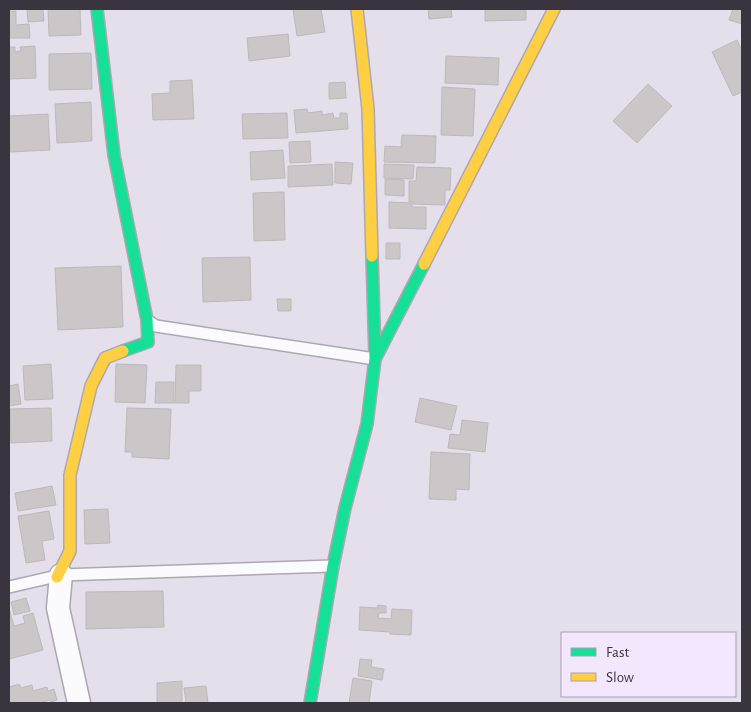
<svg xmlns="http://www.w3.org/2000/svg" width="751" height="712" viewBox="0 0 751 712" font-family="'Alegreya Sans',sans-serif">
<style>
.building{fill:#ccc6c8;stroke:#bfb8bb}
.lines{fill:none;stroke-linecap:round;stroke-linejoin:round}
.lane-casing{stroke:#aca8b1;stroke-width:14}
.street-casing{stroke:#aca8b1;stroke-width:25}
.fast-casing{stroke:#aca8b1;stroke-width:14}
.slow-casing{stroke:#aca8b1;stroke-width:14}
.lane{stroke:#fbfafc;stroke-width:11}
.street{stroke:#fbfafc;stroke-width:22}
.fast{stroke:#16e098;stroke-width:11}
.slow{stroke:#ffcf43;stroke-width:11}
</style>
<rect width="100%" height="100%" fill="#e5dfeb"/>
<path class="building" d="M27,9H43L44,21L28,22Z
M48,9H80L81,35L49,36Z
M293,9H321L325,32L297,36Z
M428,9H451L452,17L429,19Z
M485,9H526V20L485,21Z
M733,9H742V24L729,20Z
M9,11H16V25L29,24L30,38H9Z
M288,34L290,56L249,61L247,38Z
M737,40L742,51V92L733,96L712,52Z
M35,46L36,78L9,79V47H15V52L21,51L20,47Z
M91,53L92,89L49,90V54Z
M446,56L499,58L498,85L445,83Z
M192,80L194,119L153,120L152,94L170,93V81Z
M345,82L346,98L329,99V83Z
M648,84L672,106L637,143L613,121Z
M442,87L475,89L473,136L441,135Z
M91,102L92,141L57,143L55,104Z
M307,109L308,113L322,111V115L333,113L334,118H340V113H347L348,129L296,133L294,110Z
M287,113L288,138L243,139L242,114Z
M48,114L50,150L10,152L9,116Z
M402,135L436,136L435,163L384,162L385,146L401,147Z
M310,141L311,162L290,163L289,142Z
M283,150L285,178L251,180L250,152Z
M335,162L353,163L351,184L335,183Z
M332,164L333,185L288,187V166Z
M384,164L414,165L413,179L384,178Z
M417,167L451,168L450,190H445V205L413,204V202H409V181H416Z
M385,179L404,180V196L385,195Z
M284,192L285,240L254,241L253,193Z
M389,202L412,203V207H426V229L389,228Z
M386,243H400V259H386Z
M250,257L251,300L203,302L202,258Z
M121,266L123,327L58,330L55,268Z
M277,299H291V311H278Z
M51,364L53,399L25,400L23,366Z
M116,364L147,365L145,403L115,402Z
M176,365H201V391H189V403H175Z
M156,382H174V403H155Z
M18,384L21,404L9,406V386Z
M420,398L457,406L451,430L415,422Z
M51,408L52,441L11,443L10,409Z
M127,408L171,409L169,459L132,457V452H125Z
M462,420L488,423L485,452L448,448L450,434L460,435Z
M431,452L470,454L469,490L456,489V500L429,499Z
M52,486L56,505L18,511L15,493Z
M108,509L110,543L85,544L84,510Z
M49,511L54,539L42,541L45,560L26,563L18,516Z
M163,591L164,627L86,629V592Z
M26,598L30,611L14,615L11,602Z
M378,605L386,606V613H379L378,618L391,619L392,609L412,610L411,635L390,634V632L359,630L360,607L377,608Z
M9,608L14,626L25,623L23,616L33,613L43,650L9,659Z
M360,659L372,660L371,667L384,669L382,680L358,676Z
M353,678L372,681L369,703H349Z
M182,681V703H157V683Z
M19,684L21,688L32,685L33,691L47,687L48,691L54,689L57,700L51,702L50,700L40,703H9V687Z
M206,686L208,703H186L184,688Z"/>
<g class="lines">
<defs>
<path id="lane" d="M148,321L156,326L375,359
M9,587L61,575L333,566"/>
<path id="street" d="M61,575L58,608L79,703"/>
<path id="fast" d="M97,9L114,155L147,320L148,342L123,351
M372,256L375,357
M310,703L333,566L345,508L367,424L375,359L424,264"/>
<path id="slow" d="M357,9L368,109L372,256
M424,264L554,9
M57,577L70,551V475L91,386L105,358L123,351"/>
</defs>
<use href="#lane" class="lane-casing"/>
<use href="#street" class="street-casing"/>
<use href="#fast" class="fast-casing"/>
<use href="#slow" class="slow-casing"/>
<use href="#lane" class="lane"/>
<use href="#street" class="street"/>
<use href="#fast" class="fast"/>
<use href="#slow" class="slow"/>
</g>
<rect width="751" height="712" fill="none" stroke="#39343d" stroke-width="20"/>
<rect x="561" y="632" width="175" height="65" fill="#f3e7fe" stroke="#a99fb1"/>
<rect x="571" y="648" width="25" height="8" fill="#16e098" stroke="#a99fb1"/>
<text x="606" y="657" font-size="15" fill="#39343d">Fast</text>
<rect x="571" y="673" width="25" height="8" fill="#ffcf43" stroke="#a99fb1"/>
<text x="606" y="682" font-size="15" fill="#39343d">Slow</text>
</svg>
